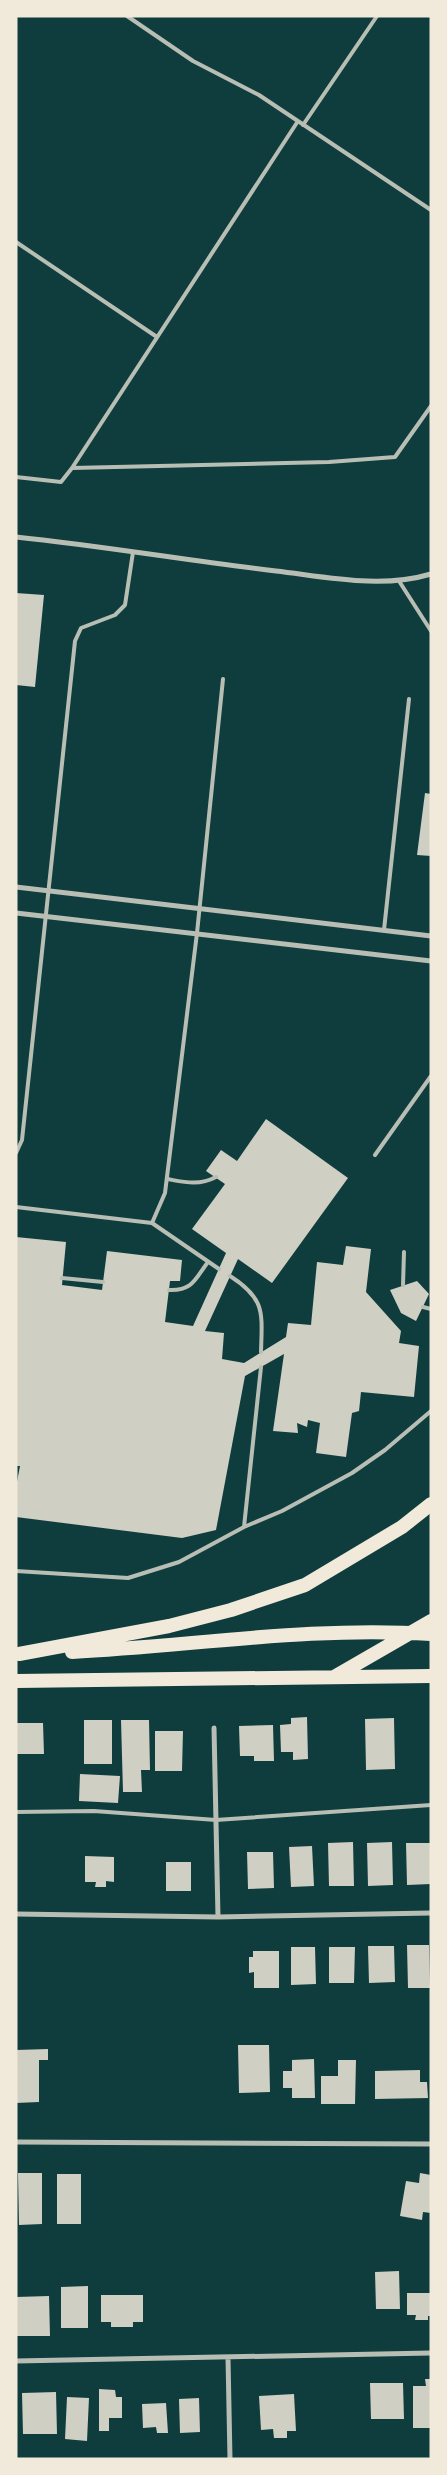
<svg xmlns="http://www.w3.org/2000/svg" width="447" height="2475" viewBox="0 0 447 2475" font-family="Figtree,sans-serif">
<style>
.building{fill:#cfcfc3}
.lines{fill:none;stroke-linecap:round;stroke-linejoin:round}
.service{stroke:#b8beb3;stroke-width:4}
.minor{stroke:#b8beb3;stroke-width:5}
.trunk{stroke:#f1e9da;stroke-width:14}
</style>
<rect width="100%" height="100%" fill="#0f3d3e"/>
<path class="building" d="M16,593L44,595L35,687L16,685Z
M425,793L431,794V856L417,855Z
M266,1119L348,1178L272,1283L238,1259L205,1331L224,1333L222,1359L244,1363L286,1337L288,1323L311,1325L317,1262L343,1265L346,1246L371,1249L366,1292L401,1331L399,1343L419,1346L414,1397L361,1392L359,1411L352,1413L346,1457L316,1453L320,1423L308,1420L307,1427L297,1423L298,1433L273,1431L284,1354L245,1376L216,1530L182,1538L16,1517V1487L20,1466H16V1237L66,1242L62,1285L102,1290L107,1251L182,1260L180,1281H170L165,1322L193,1326L226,1253L192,1229L225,1184L206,1171L221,1150L237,1161Z
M417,1281L429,1294L416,1321L401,1313L390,1290Z
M307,1717L308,1759L293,1760V1752H281L280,1725L291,1724V1718Z
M394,1718L395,1769L366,1770L365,1719Z
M84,1720H112V1764H84Z
M121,1720H149L150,1770H141L142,1792H123Z
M16,1723H43L44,1754H16Z
M273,1725L274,1761H254V1756H240L239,1726Z
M155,1731H183L182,1771H155Z
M80,1774L120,1776L118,1803L79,1801Z
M353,1842L354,1886H329L328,1843Z
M392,1842L393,1885L368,1886L367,1843Z
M406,1843H430L431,1884L407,1885Z
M312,1846L314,1886L291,1887L289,1847Z
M247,1852H273L274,1888L248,1889Z
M85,1856L114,1857V1882L106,1881V1887H95L96,1882H85Z
M166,1862H191V1891H166Z
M407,1945H429L430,1988H408Z
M368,1946H394L395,1982L369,1983Z
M291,1947H315L316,1984L291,1985Z
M329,1947H355L354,1983H329Z
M253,1951H279V1988H254V1972L249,1973V1957H253Z
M238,2045H269L270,2092L239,2093Z
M48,2049V2060H39V2102L16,2103V2050Z
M314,2059L315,2098H292V2088H283V2071H292V2060Z
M338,2060H356L355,2104H321V2076H338Z
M420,2070V2082H427L428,2098L375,2099V2071Z
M18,2173H42V2224L19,2225Z
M420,2173L431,2175V2213L423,2212L422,2220L400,2216L406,2181L419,2183Z
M57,2174H81V2224H57Z
M399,2271L400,2309H376L375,2272Z
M88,2286V2328H61V2287Z
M407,2293H431V2316H428V2320H415L416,2315H407Z
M101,2295H143V2322H133V2327H111V2322H101Z
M49,2296L50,2336H16V2297Z
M425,2379H431V2428H413V2386H426Z
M370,2383H403L404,2419H371Z
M99,2389L115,2390L116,2397H122V2418H109V2431H99Z
M56,2392L57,2434H23L22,2393Z
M294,2394L296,2431H287V2438H274L273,2429L261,2430L259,2396Z
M67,2397L89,2398L87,2441L65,2439Z
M199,2398L200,2432L180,2433L179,2399Z
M166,2403L168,2433H157L156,2427L143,2428L142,2404Z"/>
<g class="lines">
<path class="service" d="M127,16L193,61L259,95L431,210
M303,125L377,16
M16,242L157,337
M72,468L298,121
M16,477L61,482L72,468L329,462L395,457L431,406
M399,581L431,631
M384,930L409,699
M16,1153L22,1140L75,641L81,628L115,615L125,605L133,552
M375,1155L431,1076
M167,1179C184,1182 199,1186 216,1177
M16,1207L152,1223L165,1193L197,933L223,679
M152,1223L219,1269
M230,1276C266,1299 262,1313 261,1352
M62,1278L103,1282
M403,1285L404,1252
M169,1290C193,1291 195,1279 208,1262
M423,1307L431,1309
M244,1527L261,1367
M16,1571L128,1578L179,1562L244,1527L282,1511L352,1473L385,1450L431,1411
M16,1812L94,1811L216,1820L431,1805"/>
<path class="minor" d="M16,537C103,546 190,561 276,571C327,577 381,589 431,574
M16,887L431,936
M16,913L431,961
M214,1728L218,1917
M16,1914L218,1917L431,1913
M16,2142L431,2144
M228,2358L230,2459
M16,2361L431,2353"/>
<path class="trunk" d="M72,1652C192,1646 311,1626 431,1634
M19,1654L169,1626L231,1610L305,1585L402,1527L431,1504
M334,1677L431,1621
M16,1681L431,1676"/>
</g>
<rect width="447" height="2475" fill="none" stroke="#f1e9da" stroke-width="35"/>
</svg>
